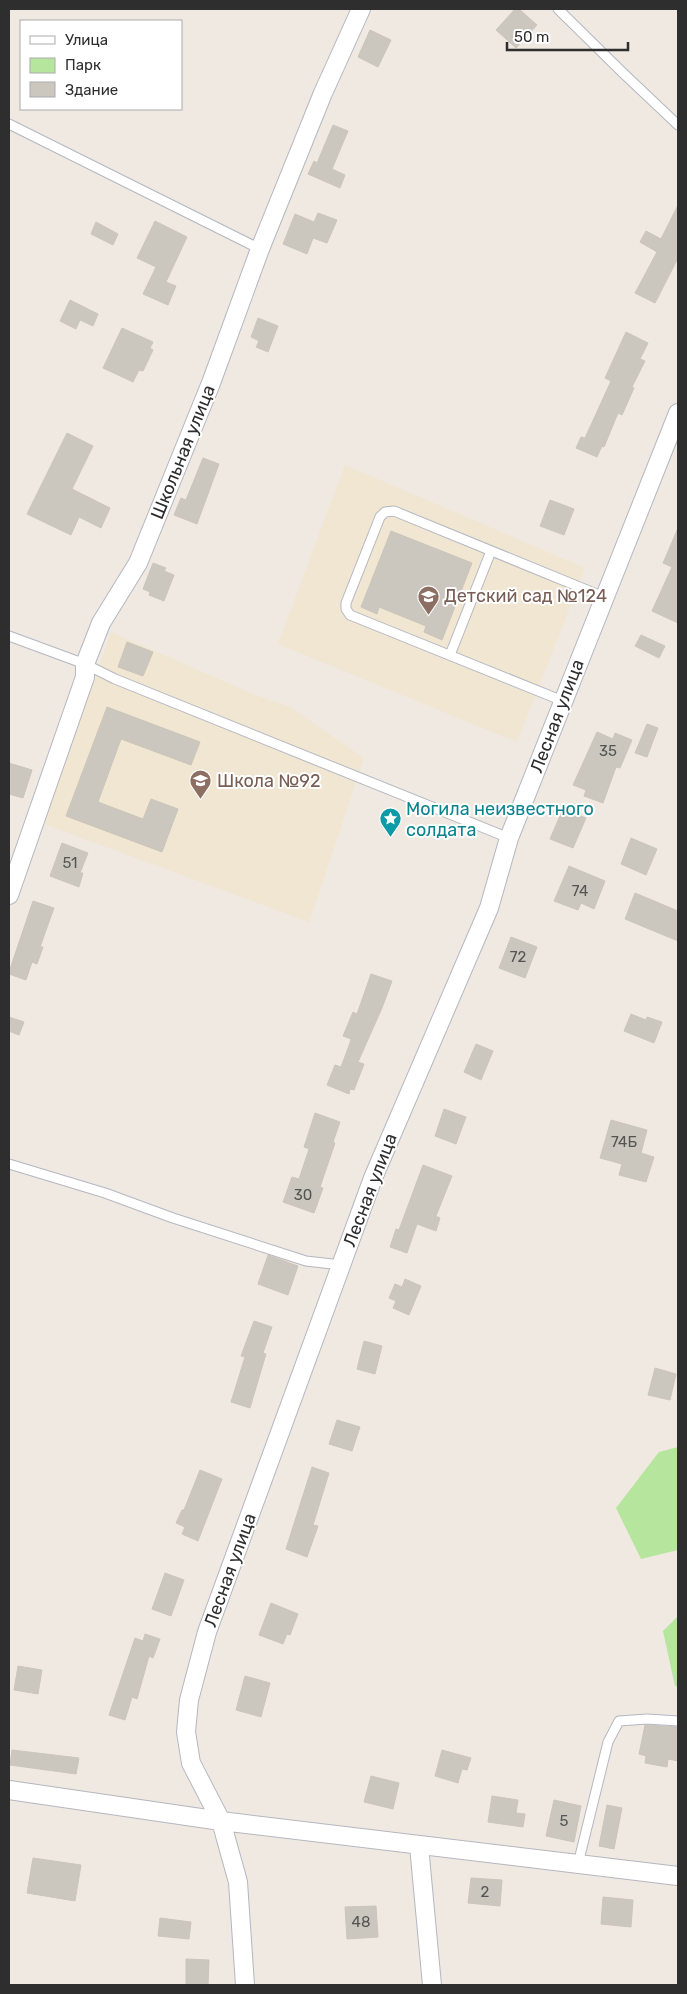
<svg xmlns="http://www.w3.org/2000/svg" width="687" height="1994" viewBox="0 0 687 1994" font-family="Rubik,sans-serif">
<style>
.education{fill:#f0e6d1}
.green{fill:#b6e59e}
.building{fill:#cbc7bf;stroke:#cbc5ba}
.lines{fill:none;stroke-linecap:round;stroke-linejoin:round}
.lane-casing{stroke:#b4b7c1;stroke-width:11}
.street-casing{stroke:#b4b7c1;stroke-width:20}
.lane{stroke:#fff;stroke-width:9}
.street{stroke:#fff;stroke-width:18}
.labels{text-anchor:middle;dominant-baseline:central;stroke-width:4;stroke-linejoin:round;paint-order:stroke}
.number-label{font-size:15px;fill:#555452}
.street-label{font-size:18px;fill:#2e2e2e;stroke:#fff}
.education-label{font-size:18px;fill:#785e54;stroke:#fff;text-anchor:start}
.culture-label{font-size:18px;fill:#0d838f;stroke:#fff;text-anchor:start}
</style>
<rect width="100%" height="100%" fill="#efe9e1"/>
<path class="education" d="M345,465L585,568L517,742L278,644Z
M111,632L258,696L290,707L364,758L309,922L44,824Z"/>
<path class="green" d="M678,1447V1550L641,1559L616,1508L659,1452Z
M678,1616V1687L675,1686L663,1631Z"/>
<path class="building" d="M515,9H519L537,25L516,48L496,30Z
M370,30L391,40L378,67L358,57Z
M333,125L348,131L332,169L345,175L340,188L308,174L314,161L317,163Z
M678,205V258L655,303L635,293L657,252L640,242L646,231L661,239Z
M318,213L337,220L327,243L313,238L307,254L283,244L295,214L314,222Z
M155,221L187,237L166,282L176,286L168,305L143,294L156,267L137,258Z
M96,222L118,234L113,245L91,234Z
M70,300L98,314L93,326L80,320L76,329L60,321Z
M258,318L278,326L268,352L256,347L259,341L251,337Z
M122,328L153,342L150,348L153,350L143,371L139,370L133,382L103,368Z
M626,332L648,343L640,359L645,361L632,387L634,388L622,415L618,413L604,447L602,446L597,457L576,448L581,437L585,438L611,381L605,378Z
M67,433L93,446L72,489L110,508L101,528L79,517L71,535L27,514Z
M203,458L219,464L197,524L174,515L181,498L186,500Z
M550,500L574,509L564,535L540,526Z
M678,528V623L652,611L672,567L663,563Z
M391,531L472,563L442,640L424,632L426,626L379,607L377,614L361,607Z
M153,563L166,568L164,571L174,575L164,601L149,595L150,592L143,589Z
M641,635L665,646L659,658L635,646Z
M127,642L153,652L143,676L118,667Z
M107,707L200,742L191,765L121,739L98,802L143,819L151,799L178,809L162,852L66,816Z
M647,724L658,728L647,757L635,753Z
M597,732L613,739L615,733L632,740L620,768L616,767L603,803L584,796L586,790L573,785Z
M9,763L32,770L23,798L9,794Z
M563,809L586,818L573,848L550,839Z
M631,838L657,849L646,875L621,864Z
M62,843L88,853L80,873H83L79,887L50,876Z
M569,866L605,881L594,909L581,903L578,910L554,901Z
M635,893L678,911V941L625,919Z
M33,901L54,908L40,947H43L37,964L32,962L26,980L9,974V972Z
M511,937L537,947L525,978L499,968Z
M371,974L392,981L382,1008L358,1062L364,1064L354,1090L350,1089L349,1094L327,1085L335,1065L341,1067L350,1043L351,1039L343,1036L353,1012L357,1014Z
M631,1014L646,1020L647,1017L662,1022L654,1043L624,1031Z
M9,1017L24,1022L19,1035L9,1031Z
M476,1044L493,1051L481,1080L464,1072Z
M444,1109L466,1117L456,1144L435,1136Z
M315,1113L340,1122L333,1142L335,1143L320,1187L323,1188L314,1213L283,1202L292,1177L299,1179L309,1149L304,1147Z
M611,1120L647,1130L641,1153L654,1157L646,1182L619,1175L622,1164L600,1158Z
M423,1165L452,1176L436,1216L440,1218L436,1231L417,1224L407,1253L390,1247L396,1229L399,1230Z
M268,1255L298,1266L288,1295L258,1284Z
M405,1279L421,1286L409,1315L393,1308L396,1301L389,1298L395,1284L402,1287Z
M254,1321L272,1327L263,1353L266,1354L250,1408L231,1402L245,1357L241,1356Z
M364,1341L382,1346L375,1374L357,1369Z
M655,1368L676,1374L670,1400L648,1395Z
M337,1420L360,1427L352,1451L329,1444Z
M312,1467L329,1473L313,1525L318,1526L307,1557L286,1549Z
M200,1470L222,1479L198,1541L182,1534L185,1527L176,1523L182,1510H184Z
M165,1573L184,1580L171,1616L152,1609Z
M271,1603L298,1614L290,1635L287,1634L283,1644L259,1635Z
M145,1634L160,1639L153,1658L149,1656L137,1699L132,1697L125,1720L109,1715L135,1638L143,1641Z
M18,1666L42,1670L38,1694L14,1690Z
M245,1676L270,1683L261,1717L236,1710Z
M645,1725L678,1727V1761L668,1759L667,1767L645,1763L646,1756L639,1754Z
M12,1750L79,1758L76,1774L10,1765Z
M442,1750L471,1758L467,1770L462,1769L458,1783L435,1776Z
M371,1776L399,1783L393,1809L364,1802Z
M492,1796L518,1800L516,1813L525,1814L523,1827L488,1822Z
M554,1800L581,1806L574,1842L546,1836Z
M607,1805L622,1808L614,1849L599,1846Z
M33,1858L81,1865L75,1901L27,1893Z
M471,1878L502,1880L500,1906L468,1903Z
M603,1897L633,1900L631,1927L601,1924Z
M376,1906L378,1937L347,1939L345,1907Z
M160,1918L191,1922L189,1939L158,1936Z
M186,1959L209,1960L208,1985H186Z"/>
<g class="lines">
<defs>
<path id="lane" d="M558,9L622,72L678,125
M9,124L260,249
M9,636L85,664L115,679L509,838
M450,655L491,551
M563,701L350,615L346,609V603L380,517L385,512L394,511L604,597
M9,1164L105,1193L173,1218L306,1261L341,1265
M578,1864L608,1742L619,1721L647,1719L678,1721"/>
<path id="street" d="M9,895L85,677V664L101,623L138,563L211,383L260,249L323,93L361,9
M9,1790L221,1821L678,1876
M419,1846L432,1985
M245,1985L238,1882L221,1821L191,1763L186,1732L189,1700L207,1632L373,1178L489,908L509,838L678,413"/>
</defs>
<use href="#lane" class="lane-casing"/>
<use href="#street" class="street-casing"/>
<use href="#lane" class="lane"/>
<use href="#street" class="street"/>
</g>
<defs>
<symbol id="school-pin" viewBox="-11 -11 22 30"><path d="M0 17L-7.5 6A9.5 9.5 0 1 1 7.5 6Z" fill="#8d6e63" stroke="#fff"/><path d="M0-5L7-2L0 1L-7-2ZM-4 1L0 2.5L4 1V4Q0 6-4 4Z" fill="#fff"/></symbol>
<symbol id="sight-pin" viewBox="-11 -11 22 30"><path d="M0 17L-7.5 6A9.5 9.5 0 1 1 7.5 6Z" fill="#0f9aa8" stroke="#fff"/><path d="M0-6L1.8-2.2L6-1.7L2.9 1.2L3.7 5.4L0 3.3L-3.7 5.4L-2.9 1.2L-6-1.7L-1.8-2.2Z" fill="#fff"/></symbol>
</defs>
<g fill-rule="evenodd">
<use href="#school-pin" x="416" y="584" width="25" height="34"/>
<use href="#school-pin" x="188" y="768" width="25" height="34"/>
<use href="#sight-pin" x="378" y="806" width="25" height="34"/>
</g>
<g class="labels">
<g class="number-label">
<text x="608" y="751">35</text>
<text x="70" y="863">51</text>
<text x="580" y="891">74</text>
<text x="518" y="957">72</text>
<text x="624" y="1142">74Б</text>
<text x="303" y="1195">30</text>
<text x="564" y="1821">5</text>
<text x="485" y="1892">2</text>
<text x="361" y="1922">48</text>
</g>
<g class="street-label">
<text transform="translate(183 452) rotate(-68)">Школьная улица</text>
<text transform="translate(557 716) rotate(-69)">Лесная улица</text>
<text transform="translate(370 1190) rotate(-69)">Лесная улица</text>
<text transform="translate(230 1570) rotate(-70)">Лесная улица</text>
</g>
<g class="education-label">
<text x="444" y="596">Детский сад №124</text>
<text x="217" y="781">Школа №92</text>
</g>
<g class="culture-label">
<text x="406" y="809">Могила неизвестного<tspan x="406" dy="21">солдата</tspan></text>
</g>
</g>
<rect width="687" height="1994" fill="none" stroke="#2e2e2e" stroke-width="20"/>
<rect x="20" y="20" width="162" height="90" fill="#ffffff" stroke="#ababab"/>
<rect x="30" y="36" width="25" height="8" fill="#ffffff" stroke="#ababab"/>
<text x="65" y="45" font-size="15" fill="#2e2e2e">Улица</text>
<rect x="30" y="58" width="25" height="15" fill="#b6e59e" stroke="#ababab"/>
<text x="65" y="70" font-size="15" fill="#2e2e2e">Парк</text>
<rect x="30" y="82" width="25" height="15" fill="#cbc7bf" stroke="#ababab"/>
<text x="65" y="95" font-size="15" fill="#2e2e2e">Здание</text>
<path d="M507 42v8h121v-8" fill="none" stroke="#2e2e2e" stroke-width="2.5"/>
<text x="514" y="42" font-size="15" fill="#2e2e2e" stroke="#ffffff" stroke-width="4" paint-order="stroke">50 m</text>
</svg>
